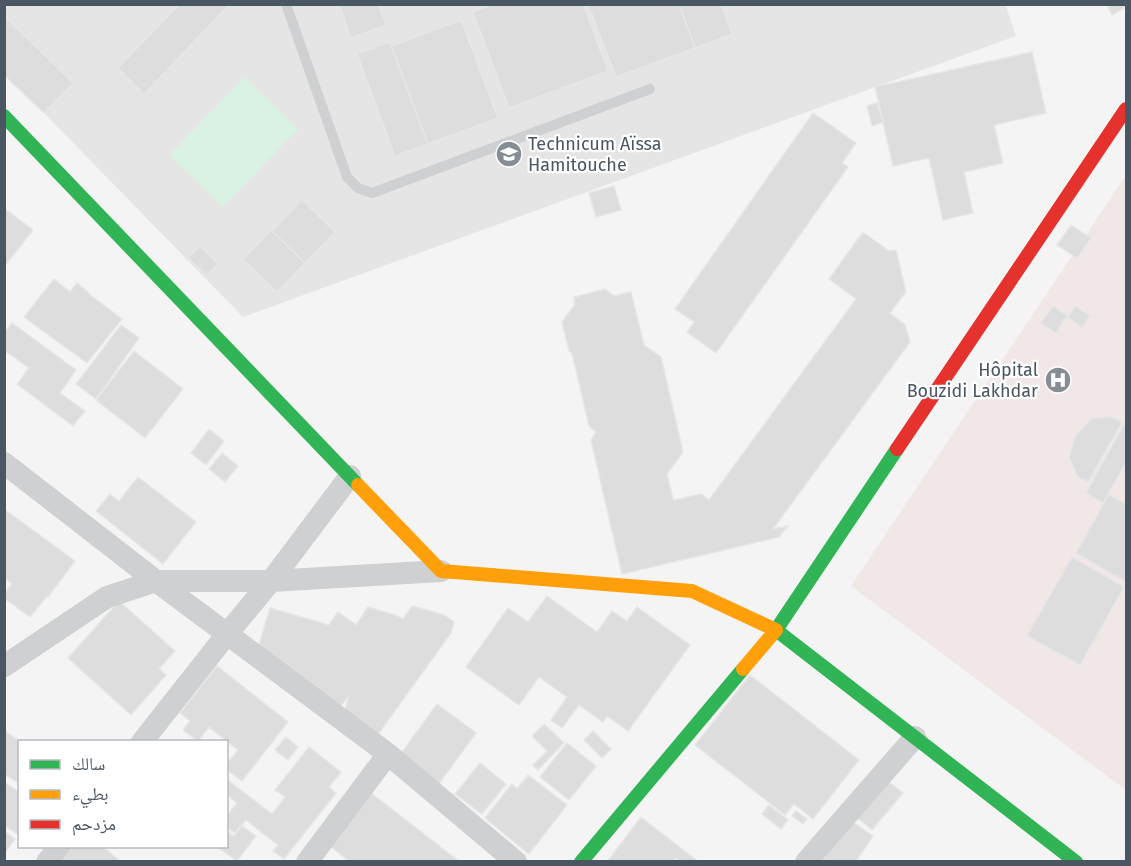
<svg xmlns="http://www.w3.org/2000/svg" width="1131" height="866" viewBox="0 0 1131 866" font-family="'Fira Sans','Noto Naskh Arabic',sans-serif">
<style>
.education{fill:#e6e5e6}
.medical{fill:#f1e7e6}
.green{fill:#d9f2e3}
.building{fill:#ddddde;stroke:#e5e6e7;stroke-width:1.5}
.lines{fill:none;stroke-linecap:round;stroke-linejoin:round}
.lane{stroke:#ced0d2;stroke-width:10}
.street{stroke:#ced0d2;stroke-width:22}
.fast{stroke:#30b455;stroke-width:14}
.slow{stroke:#ff9f0a;stroke-width:14}
.jam{stroke:#e5322d;stroke-width:14}
.labels{text-anchor:middle;dominant-baseline:central;stroke-width:4.5;stroke-linejoin:round;paint-order:stroke}
.poi-label{font-size:18px;fill:#4a5661;stroke:#fff;text-anchor:start}
</style>
<rect width="100%" height="100%" fill="#f4f4f4"/>
<path class="education" d="M1005,4L1016,36L243,317L5,73L4,5Z"/>
<path class="medical" d="M1126,175V790L851,586Z"/>
<path class="green" d="M245,77L298,129L223,207L169,155Z"/>
<path class="building" d="M180,4H230L144,94L118,68Z
M339,4H378L386,25L351,38Z
M494,4H583L608,71L509,108L473,12Z
M588,4H679L695,48L616,77Z
M679,4H721L732,34L695,48Z
M1107,4H1126V7L1112,15Z
M4,16L73,83L44,113L4,75Z
M461,20L498,118L428,144L391,46Z
M390,42L428,144L395,156L357,54Z
M1032,52L1046,113L994,125L1003,163L964,172L973,213L943,220L929,158L893,166L875,87Z
M877,103L883,122L872,126L867,106Z
M813,113L856,143L842,163L848,167L716,353L687,332L694,322L675,309Z
M614,186L621,210L596,217L589,193Z
M302,200L335,232L305,263L272,231Z
M4,208L33,230L4,267Z
M1071,225L1091,238L1077,258L1057,245Z
M271,230L305,263L277,292L243,259Z
M863,232L889,251L896,250L906,292L890,313L905,325L910,342L773,529L788,526L779,537L622,574L591,440L596,432L589,426L572,353L569,351L562,322L575,304L574,297L605,289L614,296L631,292L644,345L661,357L683,452L667,474L673,499L675,500L701,494L709,500L856,299L829,279Z
M200,245L218,264L207,275L188,258Z
M54,279L70,292L77,283L89,293V294L122,319L87,363L24,317Z
M1053,306L1067,316L1056,333L1041,323Z
M1075,306L1090,316L1082,327L1068,318Z
M12,323L76,370L60,393L85,411L73,426L17,384L29,368L4,350V333Z
M121,325L139,338L96,399L76,384Z
M134,351L183,389L145,438L96,400Z
M1112,417L1122,422L1088,482L1078,477L1069,457L1076,435L1092,418Z
M1126,421V462L1103,503L1086,493Z
M209,429L224,441L206,465L191,453Z
M222,453L238,466L225,482L209,469Z
M138,477L196,522L163,564L96,511L110,494L119,501Z
M1109,494L1126,504V582L1076,553Z
M4,509L75,561L48,597L47,596L30,617L4,598V594L12,584L4,578Z
M1072,557L1124,587L1080,665L1027,636Z
M547,596L597,632L612,611L627,621L637,607L690,645L628,731L607,716L603,722L579,705L562,728L551,720L567,697L539,677L519,705L466,667L508,608L528,622Z
M119,601L175,651L159,669L166,675L131,715L68,658Z
M412,606L444,615L454,622L451,633L374,740L342,721L349,695L334,716L257,652L270,608L329,625L338,612L356,625L368,607L398,616L403,619Z
M217,666L288,722L242,781L226,769V765L238,750L209,727L198,741L183,730L190,721L180,713Z
M750,675L859,760L813,819L794,804L785,815L695,745Z
M437,704L476,733L438,785L399,756Z
M544,724L564,743L538,770L533,765L547,751L532,736Z
M593,731L611,749L602,758L584,740Z
M7,732L20,742V784L4,774V735Z
M286,737L298,747L288,760L275,750Z
M567,743L596,766L569,800L540,777Z
M309,747L341,772L329,787L336,793L284,859L273,851L278,845L246,820L235,833L226,827V817L237,803L226,794V785L229,781L272,814L285,797L275,790Z
M480,763L506,784L482,814L455,794Z
M528,775L567,805L529,854L485,818L512,784L517,789Z
M884,778L903,793L872,830L854,815Z
M4,782L20,793V836L4,825Z
M371,793L460,862H350L330,846Z
M769,805L788,820L781,829L762,814Z
M796,811L807,819L803,824L792,816Z
M641,817L696,860L695,862H681L676,858L674,862H607Z
M850,820L873,836L857,860L859,862H821Z
M242,826L256,836L237,861L216,846H226V831L234,836Z
M4,831L15,839L4,854Z
M71,846H102L121,862H60Z"/>
<g class="lines">
<path class="lane" d="M286,4L347,177L358,188L372,193L650,89"/>
<path class="street" d="M4,463L156,581L388,754
M350,476L271,581L441,571
M4,666L107,597L156,581H271
M142,742L227,634L271,581
M47,862L59,846
M307,862L388,754L516,862
M806,862L915,737"/>
<path class="fast" d="M4,116L358,485
M897,449L776,630L1076,862
M581,862L743,669"/>
<path class="slow" d="M358,485L441,571L692,591L776,630L743,669"/>
<path class="jam" d="M897,449L1126,109"/>
</g>
<defs>
<symbol id="school-disc" viewBox="-11 -11 22 22"><circle r="9.5" fill="#868d94" stroke="#fff"/><path d="M0-5L7-2L0 1L-7-2ZM-4 1L0 2.5L4 1V4Q0 6-4 4Z" fill="#fff"/></symbol>
<symbol id="hospital-disc" viewBox="-11 -11 22 22"><circle r="9.5" fill="#868d94" stroke="#fff"/><path d="M-5-5h3v3.5h4V-5h3V5h-3V1.5h-4V5h-3Z" fill="#fff"/></symbol>
</defs>
<g fill-rule="evenodd">
<use href="#school-disc" x="494" y="139" width="30" height="30"/>
<use href="#hospital-disc" x="1043" y="365" width="30" height="30"/>
</g>
<g class="labels">
<g class="poi-label">
<text x="528" y="144">Technicum Aïssa<tspan x="528" dy="21">Hamitouche</tspan></text>
<text x="1038" y="370" text-anchor="end">Hôpital<tspan x="1038" dy="21">Bouzidi Lakhdar</tspan></text>
</g>
</g>
<rect width="1131" height="866" fill="none" stroke="#4a5661" stroke-width="12"/>
<rect x="18" y="740" width="210" height="108" fill="#ffffff" stroke="#b7bbc0" stroke-width="1.5"/>
<rect x="30" y="760" width="30" height="9" fill="#30b455" stroke="#b7bbc0" stroke-width="1.5"/>
<text x="72" y="770" font-size="18" fill="#4a5661">سالك</text>
<rect x="30" y="790" width="30" height="9" fill="#ff9f0a" stroke="#b7bbc0" stroke-width="1.5"/>
<text x="72" y="800" font-size="18" fill="#4a5661">بطيء</text>
<rect x="30" y="820" width="30" height="9" fill="#e5322d" stroke="#b7bbc0" stroke-width="1.5"/>
<text x="72" y="830" font-size="18" fill="#4a5661">مزدحم</text>
</svg>
